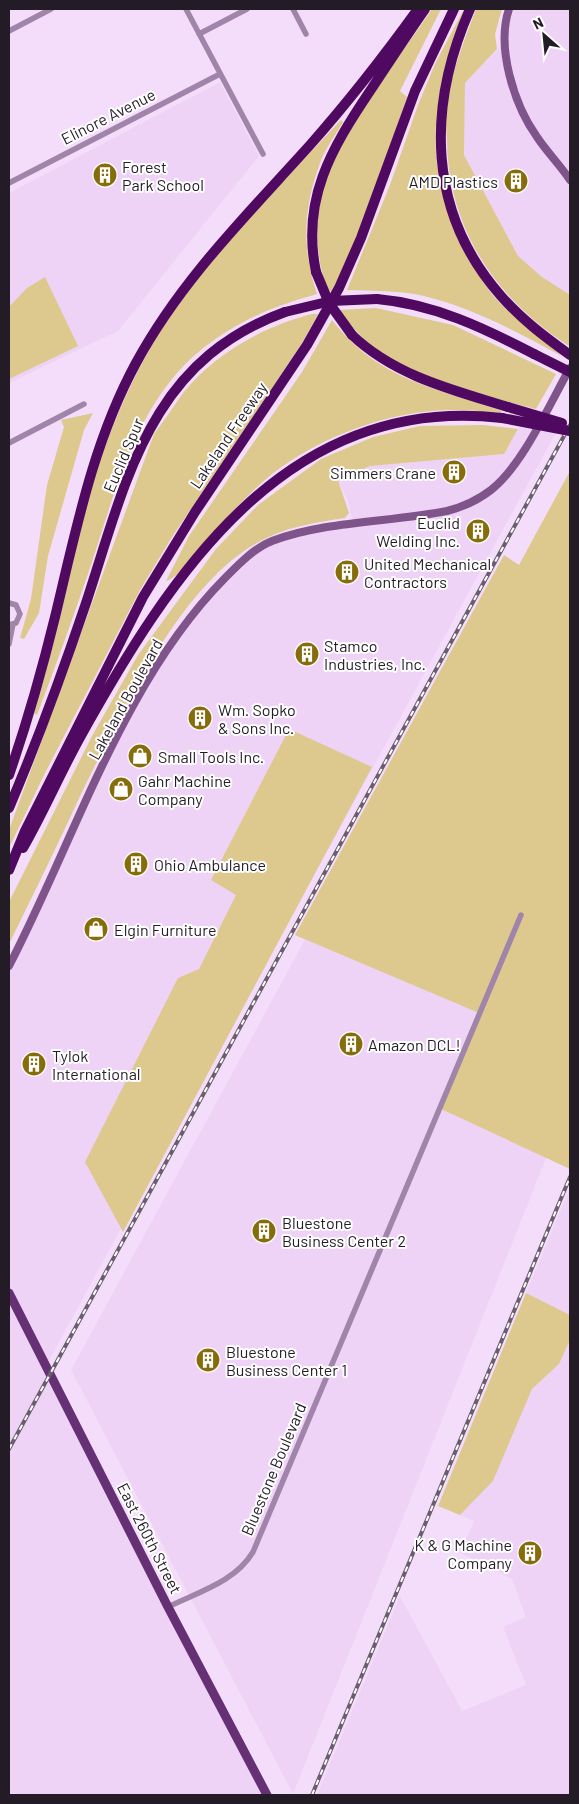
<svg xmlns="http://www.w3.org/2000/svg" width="579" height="1804" viewBox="0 0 579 1804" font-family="Barlow,sans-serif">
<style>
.built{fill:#efd3f7}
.green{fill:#ddc88e}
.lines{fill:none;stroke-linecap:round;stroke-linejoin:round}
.street{stroke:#a184aa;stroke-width:5.5}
.secondary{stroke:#7f548b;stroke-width:8}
.primary{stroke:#663075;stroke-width:9}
.highway{stroke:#500961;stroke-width:10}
.rail-casing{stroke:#6a5d6e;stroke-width:4}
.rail{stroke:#fff;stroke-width:2;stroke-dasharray:5.5;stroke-linecap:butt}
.highway-bridge{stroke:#500961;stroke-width:10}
.labels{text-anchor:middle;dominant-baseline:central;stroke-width:4;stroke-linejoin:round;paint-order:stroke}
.street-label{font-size:16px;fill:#231b25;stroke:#fff}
.poi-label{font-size:16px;fill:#231b25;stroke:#fff;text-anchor:start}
</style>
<rect width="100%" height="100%" fill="#f4ddfa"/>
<path class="built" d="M509,9H570V295L542,277L518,256L464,155L465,83L504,43Z
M220,82L259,156L118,331L9,383V193Z
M523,421L558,429L46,1366L267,1795H9V966L90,795L162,654L240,562L271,542L353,525L348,501L338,480L370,466L504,454Z
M471,634L570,1098L293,1794L71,1370Z
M570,1188V1315L526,1293Z
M570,1340V1795H317L400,1596L462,1711L526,1685L503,1627L526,1617L512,1579L460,1553L474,1521L460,1515L493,1481L532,1389L559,1364Z"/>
<path class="green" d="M432,9H441L400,91L407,97L361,232L332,291L328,292C316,260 312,213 325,180C346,123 398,60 432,9Z
M464,9H468C441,67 424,138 445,201C449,213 455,224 460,236C470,258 481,283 498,301C517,321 541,338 562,356C517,332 473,308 424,296C399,290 372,291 347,290L390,185L418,105L435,64Z
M476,9H502L495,34L497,49L465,83L464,155L518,256L542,277L570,295L569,346C496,299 449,230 447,142C447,132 445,121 446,111C450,75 464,42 476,9Z
M341,120L343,122C335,136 324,150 319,166C303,210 302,249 317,294C274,306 237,321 202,349C137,401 116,489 91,565C74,615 56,665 37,715L34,713C62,624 74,530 107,442C122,402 140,363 163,327C213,251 279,186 341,120Z
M45,277L78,346L9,379V307L27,288Z
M376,308L453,325L556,374L536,409C490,397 425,382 385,356C367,345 352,327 339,310Z
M312,314H318L302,343L172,537L140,590L45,773L9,848V830L154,434C164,421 173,407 183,393C214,354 264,326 312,314Z
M332,320C379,381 434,387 502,411L501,413C487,412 473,410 459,410C396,408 322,435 272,474C252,490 235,509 218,527C207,540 180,578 166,581L189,536L302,372Z
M93,413L84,430L48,556L39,613L24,639L20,638L31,599L47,485L64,427L61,420Z
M483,425L518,429L504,454L370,466L338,480L349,513L345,518C313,523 284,527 255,544C179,588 121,713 83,790C59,842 34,893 9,944V902L92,736L138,655L216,549L258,505L321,459L373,437L420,426Z
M570,471V1169L439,1108L479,1013L295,935L504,555L519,565Z
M289,729L372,767L123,1232L85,1162L178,978L199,969L236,895L211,880Z
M526,1293L570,1315V1340L559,1364L532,1389L493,1481L460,1515L438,1506Z"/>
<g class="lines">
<path class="street" d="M186,9L263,154
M293,9L306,34
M9,31L51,9
M199,34L247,9
M9,183L220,74
M9,443L84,404
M9,603L16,605L20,614L16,623L9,625
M9,644L13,624
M168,1607C198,1592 235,1582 253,1552L521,915"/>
<path class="secondary" d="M509,9C496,47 514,105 537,137C547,152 560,165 570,180
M9,966C75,839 123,681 225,578C238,565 254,548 272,541C325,521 391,522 447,511C463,507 478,500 491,490C523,465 550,403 570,368"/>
<path class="primary" d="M9,1293L168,1607L267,1795"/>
<path class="highway" d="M470,9C427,107 427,212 501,296C521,319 545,337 570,355
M316,272C301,200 331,149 370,91C388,64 406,36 425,9
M377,299C434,304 484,328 534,354
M352,335C395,376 453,390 508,407
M9,775C27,723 42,670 55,617C76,530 93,442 136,363C181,280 247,215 310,145C349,101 384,56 418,9
M9,808C37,742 62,674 85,606C126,483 147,362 285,312
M23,848C43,813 59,776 78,741C170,575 286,393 502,418
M9,870L25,831L143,597L195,512L307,345L339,288L361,238L415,91L454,9"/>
<defs>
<path id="rail" d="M9,1449L570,425
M312,1795L570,1177"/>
</defs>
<use href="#rail" class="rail-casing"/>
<use href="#rail" class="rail"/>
<path class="highway-bridge" d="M316,272L329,303L352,335
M285,312L331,301L377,299
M534,354L570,372
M508,407L562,423
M502,418L570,431"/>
</g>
<defs>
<symbol id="building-disc" viewBox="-11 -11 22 22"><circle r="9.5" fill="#876c0b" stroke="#fff"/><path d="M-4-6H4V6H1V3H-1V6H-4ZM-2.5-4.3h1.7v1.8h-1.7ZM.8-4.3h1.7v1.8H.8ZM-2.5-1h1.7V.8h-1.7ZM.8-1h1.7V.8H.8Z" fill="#fff"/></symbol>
<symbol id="shop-disc" viewBox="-11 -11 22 22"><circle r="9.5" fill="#876c0b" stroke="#fff"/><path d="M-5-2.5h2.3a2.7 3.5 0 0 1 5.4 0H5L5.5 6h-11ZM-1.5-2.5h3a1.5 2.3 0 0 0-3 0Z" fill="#fff"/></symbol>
</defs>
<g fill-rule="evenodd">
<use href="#building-disc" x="91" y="161" width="28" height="28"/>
<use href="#building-disc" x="502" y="167" width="28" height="28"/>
<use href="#building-disc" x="440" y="458" width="28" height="28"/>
<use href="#building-disc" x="464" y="517" width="28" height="28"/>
<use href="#building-disc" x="333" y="558" width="28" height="28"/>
<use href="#building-disc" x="293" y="640" width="28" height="28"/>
<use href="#building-disc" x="186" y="704" width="28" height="28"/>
<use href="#shop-disc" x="126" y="742" width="28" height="28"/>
<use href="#shop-disc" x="107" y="775" width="28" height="28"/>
<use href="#building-disc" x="122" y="850" width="28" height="28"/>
<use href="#shop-disc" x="82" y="915" width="28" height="28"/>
<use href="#building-disc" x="337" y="1030" width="28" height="28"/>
<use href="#building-disc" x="20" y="1050" width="28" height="28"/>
<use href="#building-disc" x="250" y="1217" width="28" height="28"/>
<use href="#building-disc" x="194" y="1346" width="28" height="28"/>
<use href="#building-disc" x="516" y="1539" width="28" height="28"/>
</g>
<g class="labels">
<g class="street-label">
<text transform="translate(108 116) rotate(-27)">Elinore Avenue</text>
<text transform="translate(228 435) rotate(-56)">Lakeland Freeway</text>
<text transform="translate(123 455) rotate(-67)">Euclid Spur</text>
<text transform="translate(125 699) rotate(-61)">Lakeland Boulevard</text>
<text transform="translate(273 1469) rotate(-67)">Bluestone Boulevard</text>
<text transform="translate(150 1538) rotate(63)">East 260th Street</text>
</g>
<g class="poi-label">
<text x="122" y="166">Forest<tspan x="122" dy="18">Park School</tspan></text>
<text x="498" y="181" text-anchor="end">AMD Plastics</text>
<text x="436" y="472" text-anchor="end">Simmers Crane</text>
<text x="460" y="522" text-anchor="end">Euclid<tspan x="460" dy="18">Welding Inc.</tspan></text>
<text x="364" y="563">United Mechanical<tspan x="364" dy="18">Contractors</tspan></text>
<text x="324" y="645">Stamco<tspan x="324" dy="18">Industries, Inc.</tspan></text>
<text x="218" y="709">Wm. Sopko<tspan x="218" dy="18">&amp; Sons Inc.</tspan></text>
<text x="158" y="756">Small Tools Inc.</text>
<text x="138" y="780">Gahr Machine<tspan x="138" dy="18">Company</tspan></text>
<text x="154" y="864">Ohio Ambulance</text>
<text x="114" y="929">Elgin Furniture</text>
<text x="368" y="1044">Amazon DCL!</text>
<text x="52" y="1055">Tylok<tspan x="52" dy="18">International</tspan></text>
<text x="282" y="1222">Bluestone<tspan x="282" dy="18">Business Center 2</tspan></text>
<text x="226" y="1351">Bluestone<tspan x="226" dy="18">Business Center 1</tspan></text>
<text x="512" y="1544" text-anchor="end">K &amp; G Machine<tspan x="512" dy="18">Company</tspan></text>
</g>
</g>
<rect width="579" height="1804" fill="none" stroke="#231b25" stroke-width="20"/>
<g transform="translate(544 35) rotate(333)" stroke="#ffffff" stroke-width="4" paint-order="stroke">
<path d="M0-4L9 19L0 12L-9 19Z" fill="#231b25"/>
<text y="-8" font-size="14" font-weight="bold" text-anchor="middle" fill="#231b25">N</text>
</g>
</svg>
